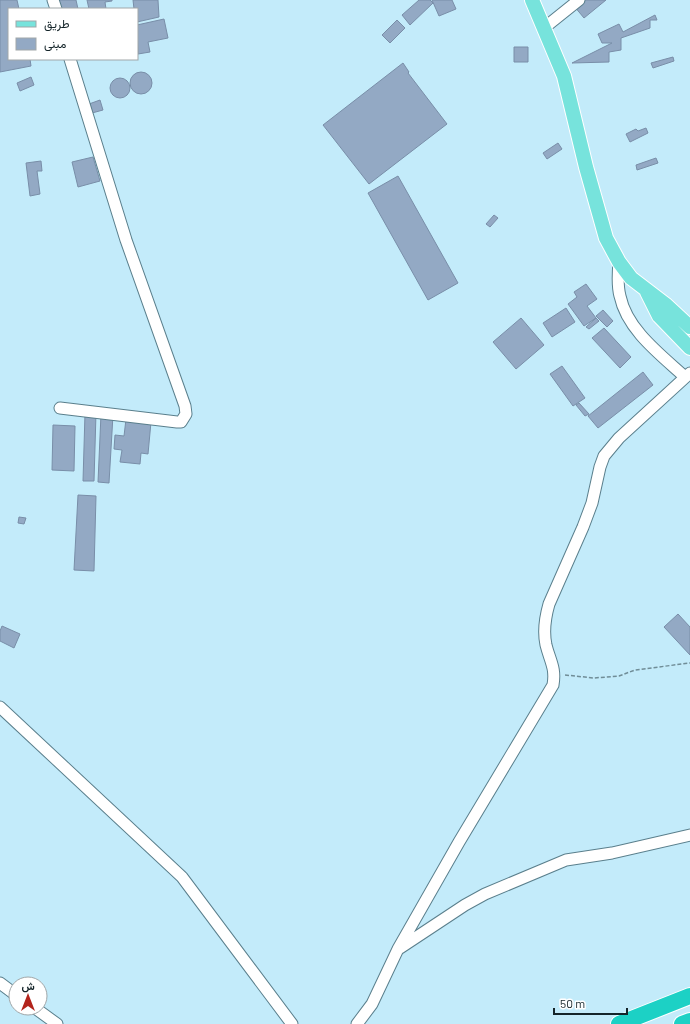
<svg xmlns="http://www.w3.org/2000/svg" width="690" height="1024" viewBox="0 0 690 1024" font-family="Barlow,Vazirmatn,sans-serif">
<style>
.building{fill:#93a9c4;stroke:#798ea8}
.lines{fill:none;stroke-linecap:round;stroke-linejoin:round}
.minor-casing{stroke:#5a7f8c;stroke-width:13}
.major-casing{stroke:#fff;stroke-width:16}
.highway-casing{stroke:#fff;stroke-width:18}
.path{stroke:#708d97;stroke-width:1.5;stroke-dasharray:4 2;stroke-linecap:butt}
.minor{stroke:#fff;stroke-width:11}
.major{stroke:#77e3dc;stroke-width:14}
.highway{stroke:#1cd1c5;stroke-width:16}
</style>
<rect width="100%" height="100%" fill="#c3ebfa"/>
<path class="building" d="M0,0H17L19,9H9V59H30L31,66L0,72Z
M59,0H76L78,9H61Z
M87,0H112V1L105,2L106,9H89Z
M133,0H158L159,17L137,22V9H134Z
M419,0H430L433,3L410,25L402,15Z
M432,0H452L456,9L439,16Z
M581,0H606L584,18L574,6Z
M655,15L657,20H650V28L621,38V50L609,52V62L572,63L612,43H602L598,34L619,24L623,32Z
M164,19L168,38L148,42L150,52L138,54L137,25Z
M397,20L405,28L390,43L382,35Z
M514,47H528V62H514Z
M673,57L674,61L653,68L651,63Z
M403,63L409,72L408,73L447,124L369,184L323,125Z
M130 83a11 11 0 1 1 22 0a11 11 0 1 1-22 0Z
M31,77L34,85L20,91L17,83Z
M110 88a10 10 0 1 1 20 0a10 10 0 1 1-20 0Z
M100,100L103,110L92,113L89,104Z
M646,128L648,133L630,142L626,134L636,129L638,131Z
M558,143L562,149L547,159L543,153Z
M93,157L100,181L78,187L72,162Z
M656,158L658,163L637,170L636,165Z
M41,161L42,171H37L40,194L30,196L26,163Z
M398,176L458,283L428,300L368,193Z
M494,215L498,218L490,227L486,224Z
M586,284L597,299L587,306L596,318L584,326L568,304L577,297L574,292Z
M566,308L575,322L552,337L543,323Z
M603,310L613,321L607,327L596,316Z
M521,318L544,345L516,369L493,342Z
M596,318L599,321L589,329L586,327Z
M604,328L631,357L620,368L592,338Z
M562,366L585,398L573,406L550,374Z
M643,372L653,385L598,428L588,416Z
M579,403L589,414L585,416L576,405Z
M85,413H96L94,481H83Z
M101,414L113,415L109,483L98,482Z
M126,419L151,422L148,454L141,453L140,464L120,462L122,450L114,449L115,435L124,436Z
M53,425L75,426L74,471L52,470Z
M78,495L96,496L94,571L74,570Z
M19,517L26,518L24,524L18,523Z
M678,614L690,627V655L664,627Z
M2,626L20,634L14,648L0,641V631Z"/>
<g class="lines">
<defs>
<path id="minor" d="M53,0L56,9
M544,28L579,0
M619,262C618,273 617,285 620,296C627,330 661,355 685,377
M60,408L177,422H181L186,414L185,406L126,240L70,59
M0,707L182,877L292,1024
M400,948L465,905L485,894L566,860L612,853L690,835
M0,983L16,995
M35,1008L57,1024
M357,1024L372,1004L398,949L459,842L553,685C556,668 550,661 546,645C543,631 545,618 549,604L583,527L592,503L600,467L604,456L619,438L690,373"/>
<path id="major" d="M532,0L564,76L586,167L606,238L619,262L631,278L665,304L690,327
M647,292L659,316L690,348"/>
<path id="highway" d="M619,1024L690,996
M682,1024L690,1021"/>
</defs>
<use href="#minor" class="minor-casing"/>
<use href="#major" class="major-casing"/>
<use href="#highway" class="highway-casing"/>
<path class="path" d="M565,675L594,678L619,676L635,670L690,663"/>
<use href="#minor" class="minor"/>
<use href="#major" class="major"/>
<use href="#highway" class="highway"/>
</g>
<rect x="8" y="8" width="130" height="52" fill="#ffffff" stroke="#a1a7a9"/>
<rect x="16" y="21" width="20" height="6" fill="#77e3dc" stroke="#a1a7a9"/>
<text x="44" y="28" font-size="12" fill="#142429">طريق</text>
<rect x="16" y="38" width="20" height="12" fill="#93a9c4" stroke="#a1a7a9"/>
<text x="44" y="48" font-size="12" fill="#142429">مبنى</text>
<g transform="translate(28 996)"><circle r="19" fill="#ffffff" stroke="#a1a7a9"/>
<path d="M0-3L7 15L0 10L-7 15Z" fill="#b3241c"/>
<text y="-6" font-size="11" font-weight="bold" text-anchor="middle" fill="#142429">ش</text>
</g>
<path d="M554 1008v6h73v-6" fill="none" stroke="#142429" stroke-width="2"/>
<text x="560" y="1008" font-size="12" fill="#142429" stroke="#ffffff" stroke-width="3" paint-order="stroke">50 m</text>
</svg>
